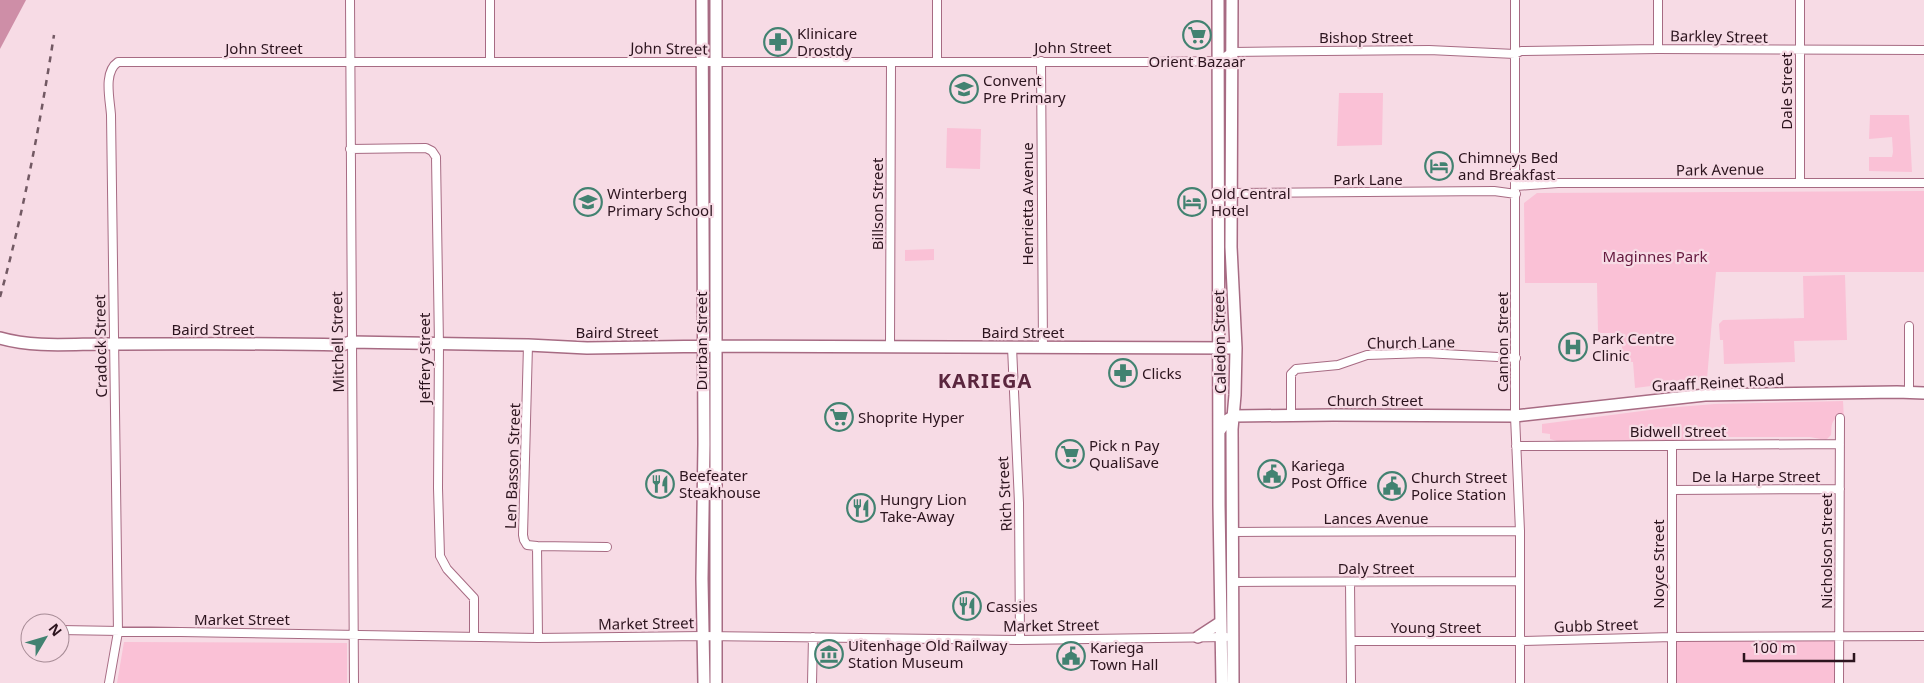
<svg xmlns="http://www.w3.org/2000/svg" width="1924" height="683" viewBox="0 0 1924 683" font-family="'Noto Sans',sans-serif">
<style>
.green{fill:#fac1d6}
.forest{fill:#ce8ea7}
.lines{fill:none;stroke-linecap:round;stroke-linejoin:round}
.street-casing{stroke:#a76b83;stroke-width:10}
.secondary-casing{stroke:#a76b83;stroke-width:14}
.street{stroke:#fff;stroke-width:8}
.secondary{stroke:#fff;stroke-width:11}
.rail{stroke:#725963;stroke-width:2.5;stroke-dasharray:6 6;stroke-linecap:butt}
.labels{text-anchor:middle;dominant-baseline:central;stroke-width:4.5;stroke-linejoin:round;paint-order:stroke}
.poi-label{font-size:15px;fill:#2c141e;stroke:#f7dbe5;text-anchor:start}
.street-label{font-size:15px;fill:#2c141e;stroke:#f7dbe5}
.park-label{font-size:15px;fill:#63173d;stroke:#f7dbe5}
.district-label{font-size:20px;font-weight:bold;letter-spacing:1px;fill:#5b263e;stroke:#f7dbe5}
</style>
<rect width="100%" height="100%" fill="#f7dbe5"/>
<path class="green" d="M1339,93H1383L1382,145L1337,146Z
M1870,115H1909L1912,172L1869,171V157H1892L1893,152L1892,137L1869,139Z
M947,128L981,129L980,169L946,168Z
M1924,191V272H1716L1707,379L1635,388L1633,362L1622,361V333H1598L1597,283H1525L1524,203L1537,193Z
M934,249V260L905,261V250Z
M1845,275L1847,340L1794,341L1795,362L1724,364L1723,340H1720L1719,324L1723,320L1804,318L1803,276Z
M1843,401L1844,420L1837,417C1830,423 1832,427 1831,435L1826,440L1810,437H1729L1724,440L1557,441L1550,439V434L1542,433V424L1665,408L1715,404Z
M1840,636L1839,683H1672V637Z
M124,642L347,643V683H117Z"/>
<path class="forest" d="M0,0H26L0,49Z"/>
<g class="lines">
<defs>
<path id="street" d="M350,0L354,683
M490,0V61
M937,0V62
M1515,0V416L1520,531V683
M1800,0V182
M1658,49V0
M1041,61L1043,348
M350,149L426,148L432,151L436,157L439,345L438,488L440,556L447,569L474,598V637
M1516,186L1558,183H1924
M1228,193L1494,191L1516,194
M528,345L523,535L524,540L527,545L537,546L538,638
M890,347L891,62
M1012,347L1019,503L1020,640
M1909,392V326
M1291,415V374L1296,369L1338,365L1367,355L1425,353L1516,358
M1672,445V683
M1516,446L1840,444
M1672,490L1840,489
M1233,532L1520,531
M537,546L607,547
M1233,582L1520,581
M1350,582L1351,683
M28,630H30
M60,630L538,638L703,636L1020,640L1226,637
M1351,641H1521L1672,637L1924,636
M109,683L118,632L111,115C110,99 103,72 118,62H1154L1219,61L1232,52L1429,50L1515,54L1521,51L1658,49L1924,50
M812,683L813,637
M1839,683L1840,418"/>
<path id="secondary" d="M702,0L704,444L702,579L704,683
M716,0V683
M1218,0L1219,505L1222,683
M1232,0L1231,247L1236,348L1235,395L1232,429L1233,683
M0,338C38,349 78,343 117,344C192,344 267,343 342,345L350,342L528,345L587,348L716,346L1236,348
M1220,430L1226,421L1234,416L1333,415L1515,416L1705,395L1897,392L1924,393
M1198,637L1221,622"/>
</defs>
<use href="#street" class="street-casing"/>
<use href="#secondary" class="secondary-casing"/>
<use href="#street" class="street"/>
<use href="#secondary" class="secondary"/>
<path class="rail" d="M0,297C24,211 40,123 54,35"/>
</g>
<defs>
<symbol id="supermarket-ring" viewBox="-11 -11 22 22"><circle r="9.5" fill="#f7dbe5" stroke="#428271" stroke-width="1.5"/><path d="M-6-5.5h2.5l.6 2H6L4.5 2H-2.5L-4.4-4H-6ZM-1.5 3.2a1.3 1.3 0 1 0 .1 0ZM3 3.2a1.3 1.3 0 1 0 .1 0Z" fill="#428271"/></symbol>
<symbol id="pharmacy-ring" viewBox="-11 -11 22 22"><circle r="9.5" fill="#f7dbe5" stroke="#428271" stroke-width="1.5"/><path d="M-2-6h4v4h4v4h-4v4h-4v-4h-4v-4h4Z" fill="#428271"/></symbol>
<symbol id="school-ring" viewBox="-11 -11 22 22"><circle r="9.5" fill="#f7dbe5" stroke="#428271" stroke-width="1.5"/><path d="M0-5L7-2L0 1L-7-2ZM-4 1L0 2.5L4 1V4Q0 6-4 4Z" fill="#428271"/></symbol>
<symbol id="hotel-ring" viewBox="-11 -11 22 22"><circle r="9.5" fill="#f7dbe5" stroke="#428271" stroke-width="1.5"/><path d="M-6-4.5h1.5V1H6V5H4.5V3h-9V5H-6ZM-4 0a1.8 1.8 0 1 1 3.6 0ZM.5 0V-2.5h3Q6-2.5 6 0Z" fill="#428271"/></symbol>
<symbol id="hospital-ring" viewBox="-11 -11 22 22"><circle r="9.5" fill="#f7dbe5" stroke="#428271" stroke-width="1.5"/><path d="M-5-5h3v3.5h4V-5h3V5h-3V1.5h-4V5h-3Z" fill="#428271"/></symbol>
<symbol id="civic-ring" viewBox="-11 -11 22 22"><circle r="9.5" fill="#f7dbe5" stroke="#428271" stroke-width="1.5"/><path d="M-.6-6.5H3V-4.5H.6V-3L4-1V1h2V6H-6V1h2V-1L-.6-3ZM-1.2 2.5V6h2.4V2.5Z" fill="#428271"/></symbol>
<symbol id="restaurant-ring" viewBox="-11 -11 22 22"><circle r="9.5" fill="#f7dbe5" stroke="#428271" stroke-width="1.5"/><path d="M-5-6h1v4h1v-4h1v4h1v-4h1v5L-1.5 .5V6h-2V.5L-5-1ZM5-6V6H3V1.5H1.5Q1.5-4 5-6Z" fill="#428271"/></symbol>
<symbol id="museum-ring" viewBox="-11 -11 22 22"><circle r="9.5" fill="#f7dbe5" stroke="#428271" stroke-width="1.5"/><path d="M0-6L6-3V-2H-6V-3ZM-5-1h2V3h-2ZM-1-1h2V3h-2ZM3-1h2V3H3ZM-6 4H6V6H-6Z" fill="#428271"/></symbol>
</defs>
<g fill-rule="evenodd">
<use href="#supermarket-ring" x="1181" y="19" width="32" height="32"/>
<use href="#pharmacy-ring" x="762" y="26" width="32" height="32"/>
<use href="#school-ring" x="948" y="73" width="32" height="32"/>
<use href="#hotel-ring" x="1423" y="150" width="32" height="32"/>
<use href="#school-ring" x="572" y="186" width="32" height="32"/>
<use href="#hotel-ring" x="1176" y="186" width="32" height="32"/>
<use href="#hospital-ring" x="1557" y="331" width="32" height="32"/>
<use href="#pharmacy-ring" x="1107" y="357" width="32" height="32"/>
<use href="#supermarket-ring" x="823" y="401" width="32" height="32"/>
<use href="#supermarket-ring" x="1054" y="438" width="32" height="32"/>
<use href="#civic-ring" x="1256" y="458" width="32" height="32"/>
<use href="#restaurant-ring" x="644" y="468" width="32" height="32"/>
<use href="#civic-ring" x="1376" y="470" width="32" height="32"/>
<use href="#restaurant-ring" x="845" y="492" width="32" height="32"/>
<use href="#restaurant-ring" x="951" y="590" width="32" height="32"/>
<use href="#museum-ring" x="813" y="638" width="32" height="32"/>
<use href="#civic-ring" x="1055" y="640" width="32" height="32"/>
</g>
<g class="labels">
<g class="poi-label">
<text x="797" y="33">Klinicare<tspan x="797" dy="17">Drostdy</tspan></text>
<text x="1197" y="61" text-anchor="middle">Orient Bazaar</text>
<text x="983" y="80">Convent<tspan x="983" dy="17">Pre Primary</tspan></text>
<text x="1458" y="157">Chimneys Bed<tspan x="1458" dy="17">and Breakfast</tspan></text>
<text x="607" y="193">Winterberg<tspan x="607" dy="17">Primary School</tspan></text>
<text x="1211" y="193">Old Central<tspan x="1211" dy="17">Hotel</tspan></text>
<text x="1592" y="338">Park Centre<tspan x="1592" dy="17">Clinic</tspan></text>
<text x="1142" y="373">Clicks</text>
<text x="858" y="417">Shoprite Hyper</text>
<text x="1089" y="445">Pick n Pay<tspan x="1089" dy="17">QualiSave</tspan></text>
<text x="1291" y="465">Kariega<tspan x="1291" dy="17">Post Office</tspan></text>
<text x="679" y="475">Beefeater<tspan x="679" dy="17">Steakhouse</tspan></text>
<text x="1411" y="477">Church Street<tspan x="1411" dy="17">Police Station</tspan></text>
<text x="880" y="499">Hungry Lion<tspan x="880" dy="17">Take-Away</tspan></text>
<text x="986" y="606">Cassies</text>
<text x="848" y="645">Uitenhage Old Railway<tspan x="848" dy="17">Station Museum</tspan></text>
<text x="1090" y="647">Kariega<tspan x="1090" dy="17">Town Hall</tspan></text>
</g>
<g class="street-label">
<text transform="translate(1719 36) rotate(1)">Barkley Street</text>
<text x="1366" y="37">Bishop Street</text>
<text x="1073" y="47">John Street</text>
<text x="264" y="48">John Street</text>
<text transform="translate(669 48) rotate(1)">John Street</text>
<text transform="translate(1786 91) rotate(-90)">Dale Street</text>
<text transform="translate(1720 169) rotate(-1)">Park Avenue</text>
<text x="1368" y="179">Park Lane</text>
<text transform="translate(877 204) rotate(-90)">Billson Street</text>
<text transform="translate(1027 204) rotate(-90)">Henrietta Avenue</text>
<text x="213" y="329">Baird Street</text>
<text x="617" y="332">Baird Street</text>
<text x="1023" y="332">Baird Street</text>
<text transform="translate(701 341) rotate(-90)">Durban Street</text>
<text transform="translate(337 342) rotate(-91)">Mitchell Street</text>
<text transform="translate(1219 342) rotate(-91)">Caledon Street</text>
<text transform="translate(1411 342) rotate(-1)">Church Lane</text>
<text transform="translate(1502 342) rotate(-90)">Cannon Street</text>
<text transform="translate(100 346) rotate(-91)">Cradock Street</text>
<text transform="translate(424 358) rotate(-90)">Jeffery Street</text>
<text transform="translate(1718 382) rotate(-3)">Graaff Reinet Road</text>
<text x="1375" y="400">Church Street</text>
<text x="1678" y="431">Bidwell Street</text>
<text transform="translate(512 466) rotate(-88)">Len Basson Street</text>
<text x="1756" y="476">De la Harpe Street</text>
<text transform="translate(1004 494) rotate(-93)">Rich Street</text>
<text x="1376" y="518">Lances Avenue</text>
<text transform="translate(1826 551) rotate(-90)">Nicholson Street</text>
<text transform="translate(1658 564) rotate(-90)">Noyce Street</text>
<text x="1376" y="568">Daly Street</text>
<text x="242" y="619">Market Street</text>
<text transform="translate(646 623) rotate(-1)">Market Street</text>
<text transform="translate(1051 625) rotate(-1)">Market Street</text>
<text transform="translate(1596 625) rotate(-2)">Gubb Street</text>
<text x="1436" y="627">Young Street</text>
</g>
<g class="park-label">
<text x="1655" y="256">Maginnes Park</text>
</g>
<g class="district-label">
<text x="985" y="380">KARIEGA</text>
</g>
</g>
<g transform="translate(45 638) rotate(52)"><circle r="24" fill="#f7dbe5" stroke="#a68b95"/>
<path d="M0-4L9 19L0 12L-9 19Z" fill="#428271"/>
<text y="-8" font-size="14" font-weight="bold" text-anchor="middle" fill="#2c141e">N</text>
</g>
<path d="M1744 653v8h110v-8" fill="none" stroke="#2c141e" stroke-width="2.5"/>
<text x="1752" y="653" font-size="15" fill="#2c141e" stroke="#f7dbe5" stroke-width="4" paint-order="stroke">100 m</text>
</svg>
